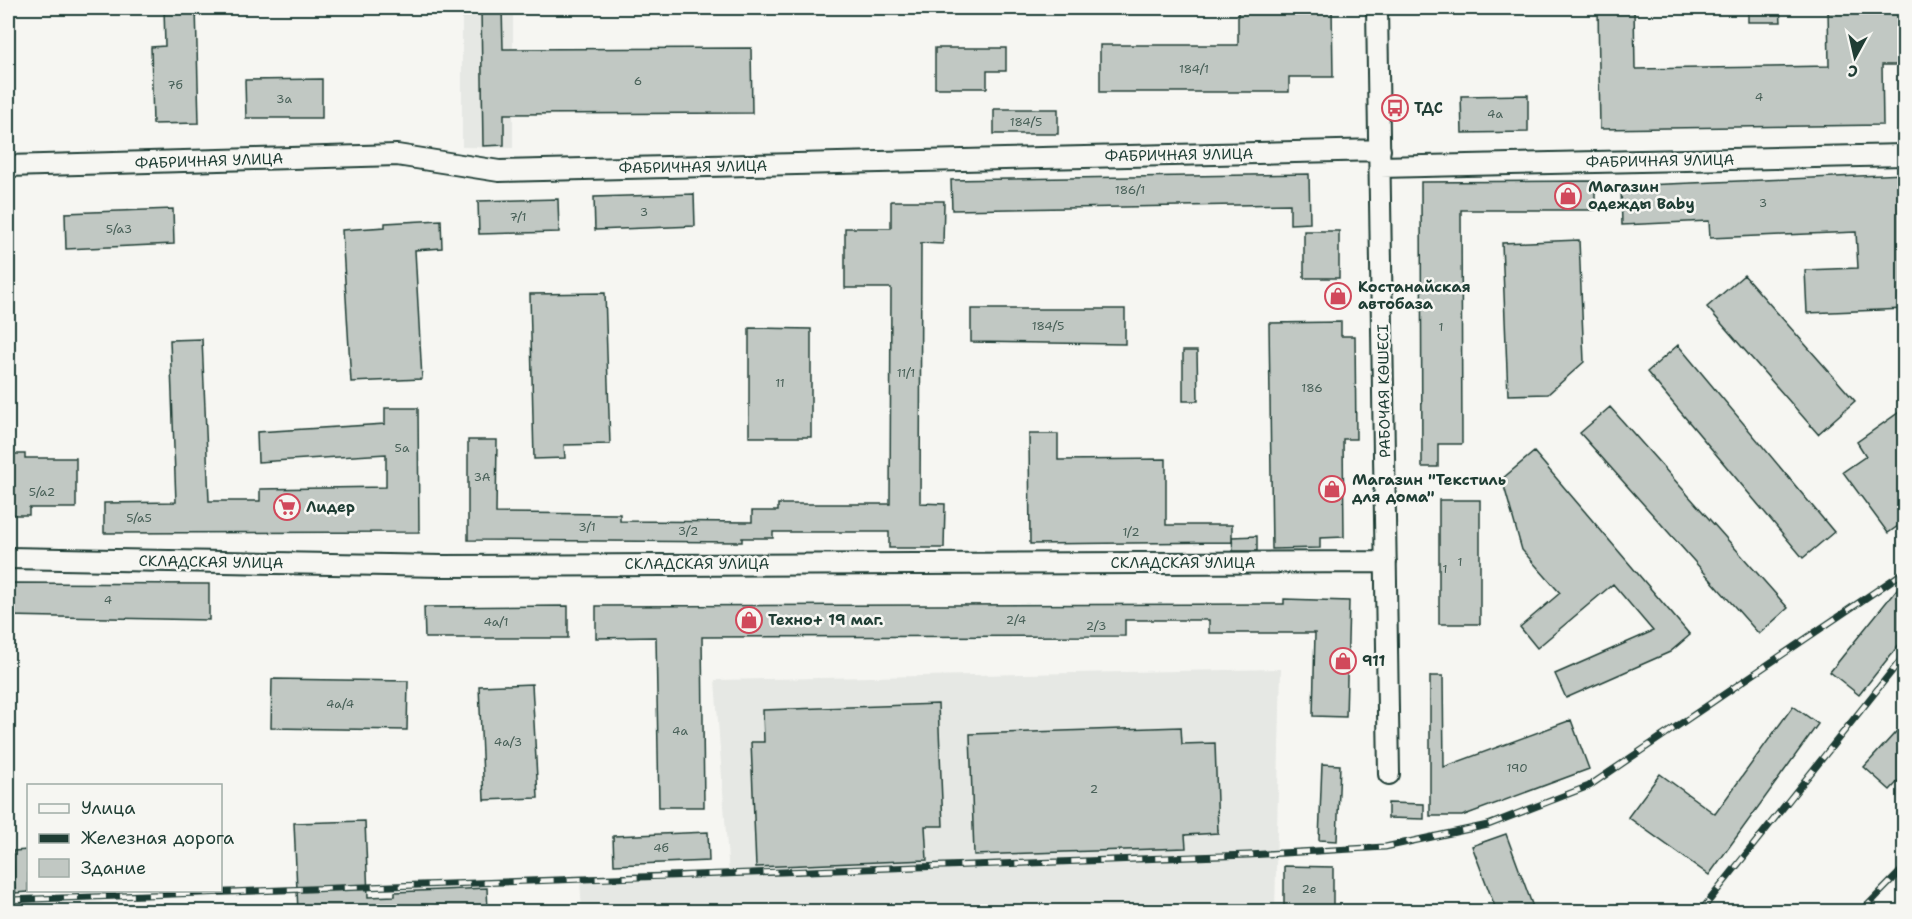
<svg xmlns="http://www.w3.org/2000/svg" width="1912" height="919" viewBox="0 0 1912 919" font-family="'Shantell Sans',sans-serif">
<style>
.built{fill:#e6e8e4}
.building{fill:#c1c8c3;stroke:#1f3d34;stroke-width:1.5}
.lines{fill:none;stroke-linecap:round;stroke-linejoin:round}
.minor-casing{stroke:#1f3d34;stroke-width:24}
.minor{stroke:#f6f6f2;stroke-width:20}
.rail-casing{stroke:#1f3d34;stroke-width:7}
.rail{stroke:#f6f6f2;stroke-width:4.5;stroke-dasharray:14;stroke-linecap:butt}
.labels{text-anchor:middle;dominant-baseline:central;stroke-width:5;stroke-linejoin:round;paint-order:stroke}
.number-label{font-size:12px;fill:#486058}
.poi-label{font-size:15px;font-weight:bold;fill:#1f3d34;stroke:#f6f6f2;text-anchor:start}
.street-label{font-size:15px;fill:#1f3d34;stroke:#f6f6f2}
</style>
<rect width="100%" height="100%" fill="#f6f6f2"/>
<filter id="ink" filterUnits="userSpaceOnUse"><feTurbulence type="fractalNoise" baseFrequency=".0167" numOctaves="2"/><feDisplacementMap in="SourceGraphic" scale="12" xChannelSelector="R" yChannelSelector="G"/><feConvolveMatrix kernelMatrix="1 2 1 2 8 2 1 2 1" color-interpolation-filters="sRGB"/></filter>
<g filter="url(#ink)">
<path class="built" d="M462,8H513V148L462,147Z
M1281,669L1275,911L582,912L580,879L729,875L715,680Z"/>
<path class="building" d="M164,8H196L199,123L153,124L151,47L165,46Z
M481,8H502L503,49L751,48L752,113L504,114V145L483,146Z
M1238,8H1332L1333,77H1289V92H1100V45H1238Z
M1598,8H1634L1635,69L1829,66L1828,8H1898L1899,65H1882L1883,125L1600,129Z
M1748,8H1780L1781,22H1748Z
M935,48H1006V71H987V88H935Z
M322,79V118H246L245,80Z
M1528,95V132L1462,133L1461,96Z
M994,109H1058V134H994Z
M1309,174L1310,223L1290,224V204L952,210L951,180Z
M1905,174V309L1807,313L1805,270L1858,268L1856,232L1710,238L1709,221L1622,225L1621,186Z
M1595,181V210H1461L1462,444H1438V467H1422L1421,182Z
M694,194L695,226L595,230L594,197Z
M558,199L559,232L479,234L478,201Z
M891,201H944L943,244L921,243L920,503L945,504L944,548H889V532H773V538H742V542L468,540V440H497L496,513L620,514V521L752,522V511H778V504H890L891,288H845V228H891Z
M173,209L174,244L66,249L65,213Z
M441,220L442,248L415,250L422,379L351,382L342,230L385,227V223Z
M1304,231H1339V278H1304Z
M1579,240L1584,362L1548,394L1508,395L1502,243Z
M1744,275L1855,401L1818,434L1707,307Z
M605,293L610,444L564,445L565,458L534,459L530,294Z
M971,309H1125V344L971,342Z
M1341,322V336H1355L1356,439H1343L1344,537L1320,538V548L1272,549L1269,323Z
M749,328L811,329V437H749Z
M202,339L209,501H260V489L386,487V454L258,462L257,432L385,424V408H418L419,532L104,533V503L176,502L170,340Z
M1678,345L1834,532L1803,558L1647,372Z
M1183,351H1197L1198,401H1183Z
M1610,407L1788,608L1759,634L1580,433Z
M1905,408V521L1888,533L1843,472L1866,456L1857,442Z
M1029,434H1058V460L1166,459V525H1232V542L1030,544Z
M1534,452L1690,635L1670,652L1566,698L1555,674L1653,631L1613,584L1537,648L1520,627L1560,593L1522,550L1502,479Z
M8,454H25V458H76V508H29V515H8Z
M1439,500H1480V624H1439Z
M1257,536V551H1233L1232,537Z
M1905,579V637L1859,695L1830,672Z
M8,583L209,584V620L8,616Z
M1284,599L1349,601L1346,717L1313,716L1315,633H1209V620H1125V636L702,637L704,807H659L656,637L596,638V606L1284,604Z
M568,606V638H425L424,607Z
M1430,676H1443L1444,767L1571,720L1589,769L1462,816H1430Z
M272,679L408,681L407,730L271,728Z
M532,684L538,798L484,800L479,686Z
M938,704L943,826H925L927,860L756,867L751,742H764L763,710Z
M1793,706L1818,724L1709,875L1628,817L1660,774L1715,814Z
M1905,722V774L1890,790L1864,767Z
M1181,727L1182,744L1215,743L1218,833L1185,835L1186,848L974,855L970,734Z
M1322,764L1340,765L1337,841L1319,840Z
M1388,803L1424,804V819L1388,818Z
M365,821L368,897L395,896V892L487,888L488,912H298L294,823Z
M708,832L709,861L614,865L613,836Z
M1506,834L1533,907L1520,912H1497L1472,846Z
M28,850V892L15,893L13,851Z
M1284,866L1333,867V912H1284Z"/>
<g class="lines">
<defs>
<path id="minor" d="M1377,8L1389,774
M8,166L397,155L499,171L1380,150
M1380,167L1904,155
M8,558L443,566L1386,562"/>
</defs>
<use href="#minor" class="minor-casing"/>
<use href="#minor" class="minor"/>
<defs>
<path id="rail" d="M8,900L1248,855L1385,847L1488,825L1589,786L1904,572
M1700,912L1904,656
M1861,912L1904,868"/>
</defs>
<use href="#rail" class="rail-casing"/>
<use href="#rail" class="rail"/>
</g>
</g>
<defs>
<symbol id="bus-ring" viewBox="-11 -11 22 22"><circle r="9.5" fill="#f6f6f2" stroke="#d1495b" stroke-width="1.5"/><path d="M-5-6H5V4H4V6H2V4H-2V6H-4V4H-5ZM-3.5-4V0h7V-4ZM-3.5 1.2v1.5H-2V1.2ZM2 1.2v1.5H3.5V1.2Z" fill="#d1495b"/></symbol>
<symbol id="shop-ring" viewBox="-11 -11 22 22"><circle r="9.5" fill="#f6f6f2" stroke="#d1495b" stroke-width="1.5"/><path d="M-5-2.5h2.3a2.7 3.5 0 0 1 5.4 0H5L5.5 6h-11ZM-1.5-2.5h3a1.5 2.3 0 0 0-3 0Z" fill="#d1495b"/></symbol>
<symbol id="supermarket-ring" viewBox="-11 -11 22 22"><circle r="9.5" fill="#f6f6f2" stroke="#d1495b" stroke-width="1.5"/><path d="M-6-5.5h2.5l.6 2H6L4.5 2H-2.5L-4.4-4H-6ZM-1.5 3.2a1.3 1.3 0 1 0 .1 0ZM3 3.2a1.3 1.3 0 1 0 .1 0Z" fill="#d1495b"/></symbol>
</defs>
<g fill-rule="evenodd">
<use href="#bus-ring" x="1380" y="93" width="30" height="30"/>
<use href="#shop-ring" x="1553" y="181" width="30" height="30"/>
<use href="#shop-ring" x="1323" y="281" width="30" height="30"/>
<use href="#shop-ring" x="1317" y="474" width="30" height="30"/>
<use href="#supermarket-ring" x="272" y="492" width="30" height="30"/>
<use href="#shop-ring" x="734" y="605" width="30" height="30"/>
<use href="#shop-ring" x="1328" y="646" width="30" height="30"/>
</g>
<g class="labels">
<g class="number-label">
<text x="1194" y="69">184/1</text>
<text x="638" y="81">6</text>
<text x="175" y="85">7б</text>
<text x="1759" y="97">4</text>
<text x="284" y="99">3а</text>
<text x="1495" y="114">4а</text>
<text x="1026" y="122">184/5</text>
<text x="1130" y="190">186/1</text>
<text x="1763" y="203">3</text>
<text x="644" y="212">3</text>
<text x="518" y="217">7/1</text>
<text x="119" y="229">5/а3</text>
<text x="1048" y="326">184/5</text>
<text x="1441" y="327">1</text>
<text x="906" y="373">11/1</text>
<text x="780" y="383">11</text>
<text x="1312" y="388">186</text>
<text x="402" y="448">5а</text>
<text x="482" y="477">3А</text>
<text x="42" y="492">5/а2</text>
<text x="139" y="518">5/а5</text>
<text x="587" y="527">3/1</text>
<text x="688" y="531">3/2</text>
<text x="1131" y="532">1/2</text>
<text x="1460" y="562">1</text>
<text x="1445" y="569">1</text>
<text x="108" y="600">4</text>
<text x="1016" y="620">2/4</text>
<text x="496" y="622">4а/1</text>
<text x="1096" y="626">2/3</text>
<text x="340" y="704">4а/4</text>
<text x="680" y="731">4а</text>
<text x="508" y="742">4а/3</text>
<text x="1517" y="768">190</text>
<text x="1094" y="789">2</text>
<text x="661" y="848">4б</text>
<text x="1309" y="889">2е</text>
</g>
<g class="poi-label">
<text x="1414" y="108">ТДС</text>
<text x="1588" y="187">Магазин<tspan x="1588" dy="17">одежды Baby</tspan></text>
<text x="1358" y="287">Костанайская<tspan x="1358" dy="17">автобаза</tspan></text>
<text x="1352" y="480">Магазин "Текстиль<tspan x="1352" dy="17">для дома"</tspan></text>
<text x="306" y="507">Лидер</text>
<text x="768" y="620">Техно+ 19 маг.</text>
<text x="1362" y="661">911</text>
</g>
<g class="street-label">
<text transform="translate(1179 155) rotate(-1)">ФАБРИЧНАЯ УЛИЦА</text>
<text transform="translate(209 161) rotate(-2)">ФАБРИЧНАЯ УЛИЦА</text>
<text transform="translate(1660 161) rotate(-1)">ФАБРИЧНАЯ УЛИЦА</text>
<text transform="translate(693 167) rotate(-1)">ФАБРИЧНАЯ УЛИЦА</text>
<text transform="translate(1384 391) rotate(-91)">РАБОЧАЯ КӨШЕСІ</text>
<text transform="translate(211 562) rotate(1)">СКЛАДСКАЯ УЛИЦА</text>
<text x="1183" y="563">СКЛАДСКАЯ УЛИЦА</text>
<text x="697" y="564">СКЛАДСКАЯ УЛИЦА</text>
</g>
</g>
<rect width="1912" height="919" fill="none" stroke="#f6f6f2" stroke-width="30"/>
<rect x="15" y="15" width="1882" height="889" fill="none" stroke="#1f3d34" stroke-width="2" filter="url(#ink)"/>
<rect x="27" y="784" width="195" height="108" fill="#f6f6f2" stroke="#a0aca6" stroke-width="1.5"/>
<rect x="39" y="804" width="30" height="9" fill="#f6f6f2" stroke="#a0aca6" stroke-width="1.5"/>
<text x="81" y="814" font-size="18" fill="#1f3d34">Улица</text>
<rect x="39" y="834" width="30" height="9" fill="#1f3d34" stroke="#a0aca6" stroke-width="1.5"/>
<text x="81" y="844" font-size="18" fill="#1f3d34">Железная дорога</text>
<rect x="39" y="859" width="30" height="18" fill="#c1c8c3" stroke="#a0aca6" stroke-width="1.5"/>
<text x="81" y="874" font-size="18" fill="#1f3d34">Здание</text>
<g transform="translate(1855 57) rotate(188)" stroke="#f6f6f2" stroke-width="4.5" paint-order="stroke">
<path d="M0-4.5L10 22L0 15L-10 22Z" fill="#1f3d34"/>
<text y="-9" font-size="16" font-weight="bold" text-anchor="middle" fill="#1f3d34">С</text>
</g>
</svg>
